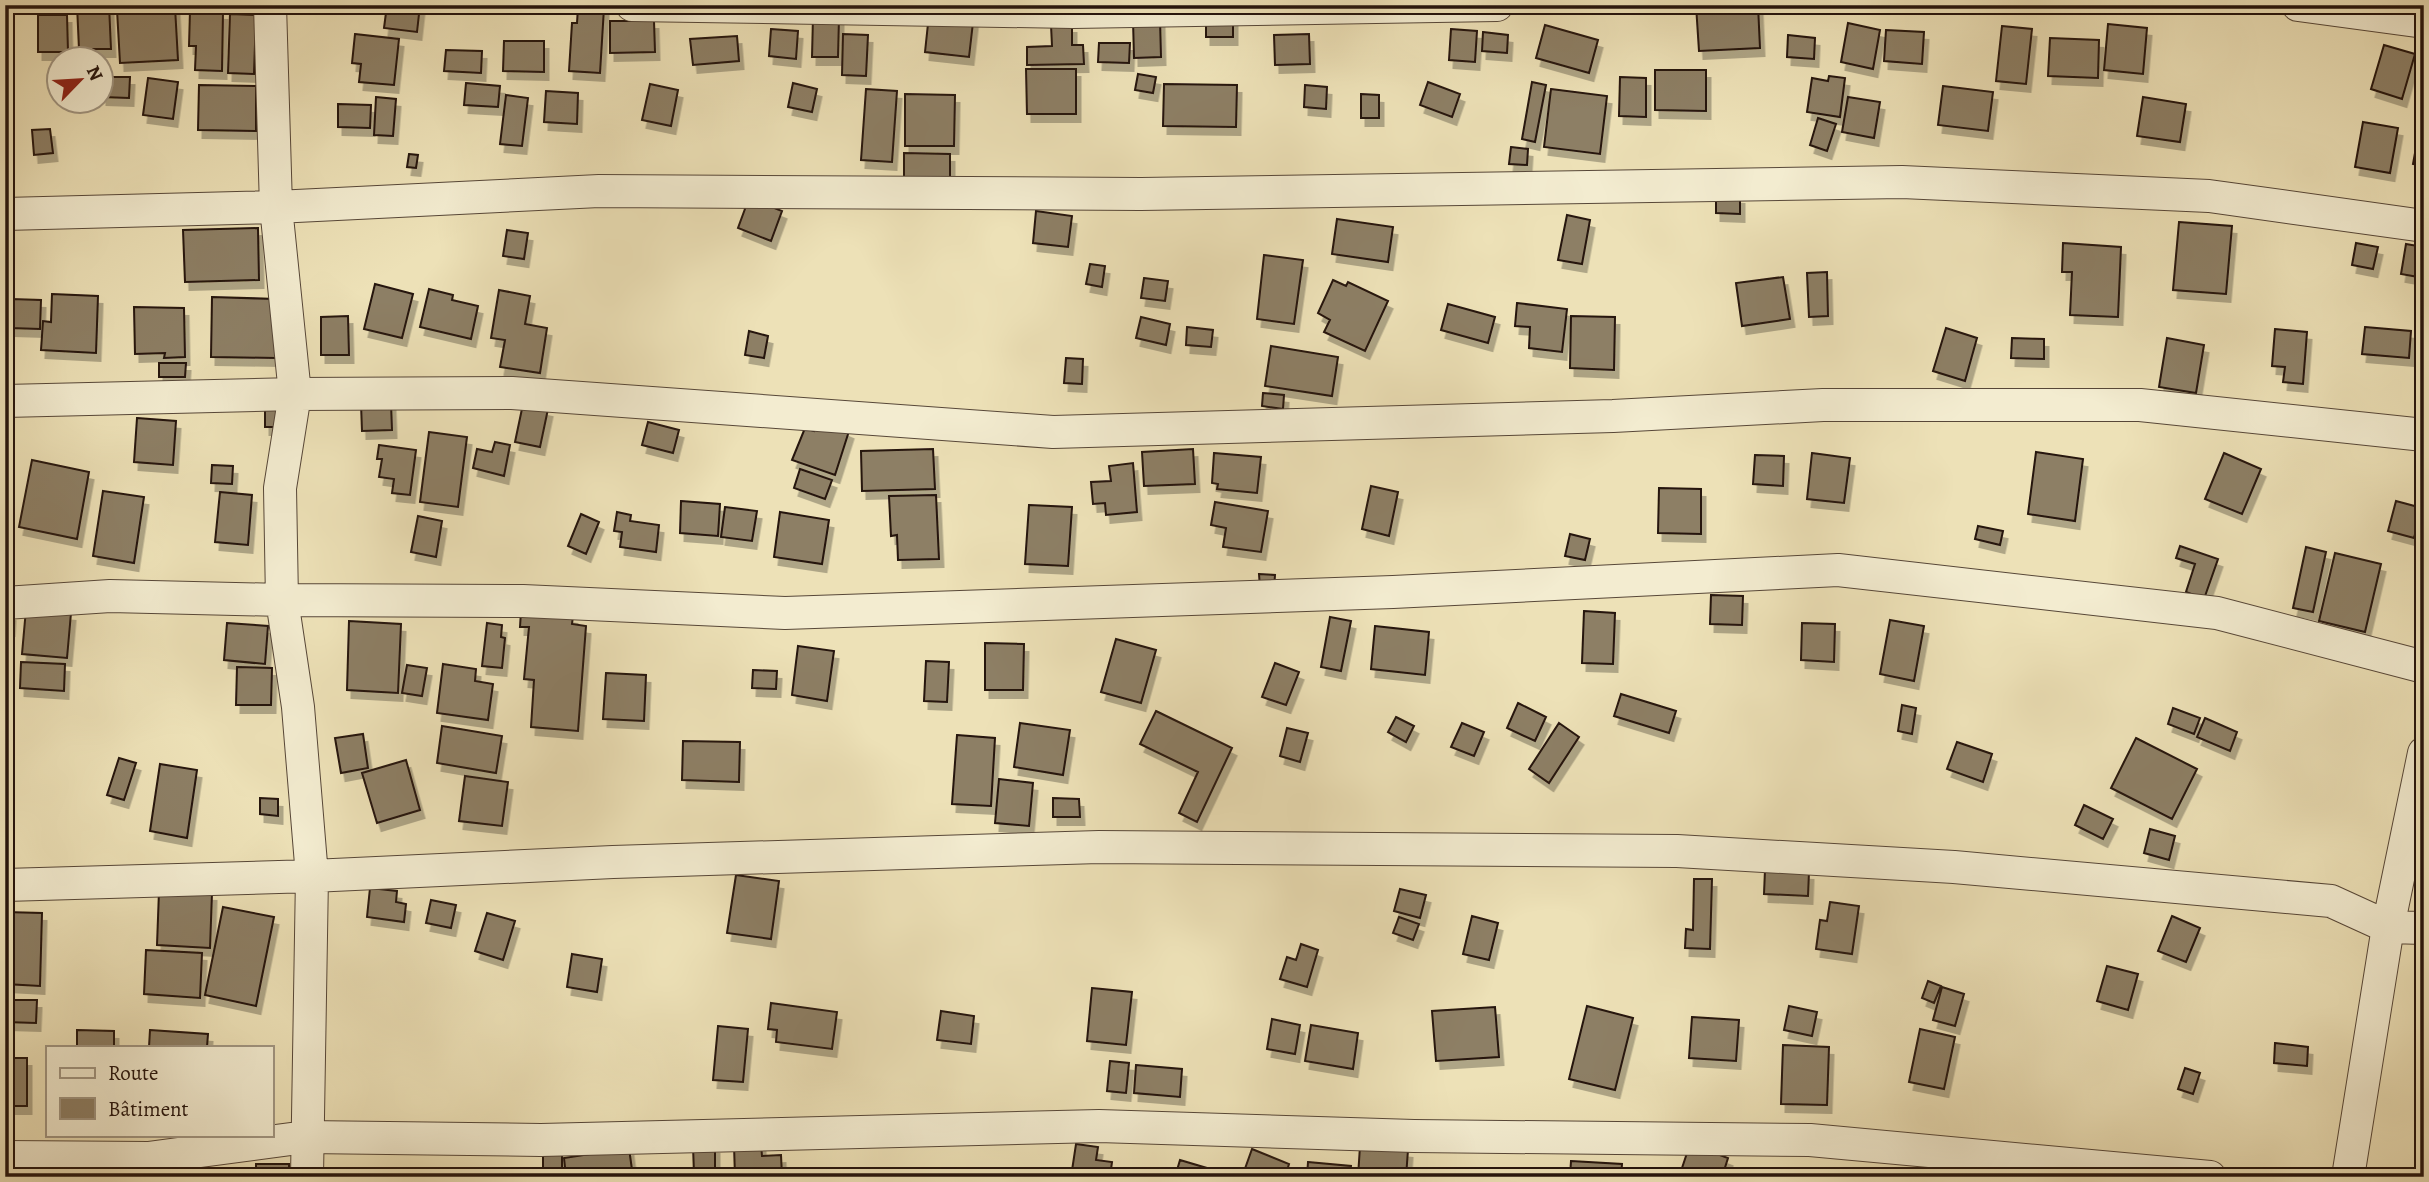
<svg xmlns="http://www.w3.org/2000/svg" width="2429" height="1182" viewBox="0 0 2429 1182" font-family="Alegreya,serif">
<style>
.building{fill:#8d7f65;stroke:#25140d;stroke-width:2;filter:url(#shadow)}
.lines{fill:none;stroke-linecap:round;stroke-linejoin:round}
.street-casing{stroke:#574738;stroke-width:34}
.street{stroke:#f3ecd0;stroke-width:32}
</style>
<defs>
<filter id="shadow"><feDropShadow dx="4.5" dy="8" stdDeviation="0" flood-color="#0004"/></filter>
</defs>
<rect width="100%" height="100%" fill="#ede1b7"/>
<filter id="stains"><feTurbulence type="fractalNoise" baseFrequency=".00286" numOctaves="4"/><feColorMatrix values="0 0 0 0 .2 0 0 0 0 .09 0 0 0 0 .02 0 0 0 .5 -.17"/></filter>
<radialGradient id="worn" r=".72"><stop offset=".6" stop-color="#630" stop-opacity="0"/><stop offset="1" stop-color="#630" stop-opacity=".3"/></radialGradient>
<path class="building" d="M77,5H109L111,49H79Z
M387,5H420L417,32L384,28Z
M930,5H975L969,57L925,52Z
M1696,5H1758L1760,48L1699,51Z
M175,7L178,60L120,63L117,10Z
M578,7L604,8L600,73L569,71L572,23H577Z
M1206,9H1233V37H1206Z
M190,11L223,12L222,71L195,70L196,46H189Z
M230,14L256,15L254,74L228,73Z
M38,15H67L68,52H38Z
M813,17L839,18L838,57H812Z
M1160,19L1161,57L1134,58L1133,20Z
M610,21H654L655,52L610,53Z
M1848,23L1880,30L1873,69L1841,62Z
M2108,24L2147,28L2143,74L2104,70Z
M1051,25H1072V45H1083L1084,64L1027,65V47L1052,46Z
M1545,25L1598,40L1589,73L1536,58Z
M2002,26L2032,29L2026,84L1996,81Z
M771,29L798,31L796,59L769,56Z
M1451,29L1477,31L1475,62L1449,60Z
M1886,30L1924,32L1922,64L1884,61Z
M1483,32L1508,35L1507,53L1482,51Z
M355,34L399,39L394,85L359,82L361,64L352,63Z
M843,34L868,35L866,76L842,75Z
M1309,34L1310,64L1275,65L1274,35Z
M1788,35L1815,38L1814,59L1787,57Z
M737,36L739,61L693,65L690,39Z
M2050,38L2099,40L2098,78L2048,76Z
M504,41H544V72L503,71Z
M1099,43H1130L1129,63L1098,62Z
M2384,45L2415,54L2402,99L2371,89Z
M446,50L482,51L481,73L444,71Z
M1026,69H1076V114H1027Z
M1655,70H1706V111L1655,110Z
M1138,74L1156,77L1153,93L1135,90Z
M1829,76L1845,78L1840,117L1807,112L1812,78L1828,81Z
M102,77H130L129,98L102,97Z
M1620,77L1646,78V117L1619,116Z
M148,78L178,82L173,119L143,115Z
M1428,82L1460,94L1452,117L1420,105Z
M1532,82L1546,85L1535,142L1522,139Z
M466,83L500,86L498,107L464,105Z
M793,83L817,89L812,112L788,107Z
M650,84L678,90L671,126L642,120Z
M1164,84L1237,85L1236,127L1163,126Z
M199,85L256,86V131L198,130Z
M1305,85L1327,87L1326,109L1304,107Z
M1943,86L1993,92L1988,131L1938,125Z
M866,89L897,91L892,162L861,160Z
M1551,89L1607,96L1600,154L1544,147Z
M546,91L578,93L577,124L544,122Z
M905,94L955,95L954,146H905Z
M1361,94L1379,95V118H1361Z
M506,95L528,98L522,146L500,144Z
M376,97L396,99L393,136L374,135Z
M1848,97L1880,102L1874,138L1842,132Z
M2143,97L2186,104L2180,142L2137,136Z
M338,104L371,105L370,128L338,127Z
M1818,118L1836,124L1827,151L1810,145Z
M2363,122L2398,128L2390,173L2355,167Z
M2420,126L2424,127V166L2413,164Z
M50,129L53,153L34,155L32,130Z
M1511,147L1528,149L1527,165L1509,164Z
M904,153L950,154V180L904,179Z
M409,154L418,155L416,168L407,167Z
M1716,195L1740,196V214L1716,213Z
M749,198L782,211L771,241L738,228Z
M1036,211L1072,216L1068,247L1033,243Z
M1567,215L1590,220L1582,264L1558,260Z
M1337,219L1393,227L1388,262L1332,254Z
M2179,222L2232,226L2226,294L2173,290Z
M258,228L259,280L185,282L183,230Z
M507,230L528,233L524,259L503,256Z
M2063,243L2121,247L2118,317L2070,315L2072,272H2062Z
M2356,243L2378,247L2373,269L2352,265Z
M2406,244L2424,247V278L2401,274Z
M1264,255L1303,260L1294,324L1257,319Z
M1090,264L1105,266L1102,287L1086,284Z
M1827,272L1828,316L1809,317L1807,273Z
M1783,277L1790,319L1742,326L1736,283Z
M1144,278L1168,281L1165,301L1141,298Z
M1333,280L1346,286L1348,282L1388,301L1365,351L1324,332L1330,320L1318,313Z
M375,284L413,294L402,338L364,329Z
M429,289L453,295L452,300L478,306L471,339L420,327Z
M499,290L530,296L525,324L547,328L540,373L500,367L505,340L491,338Z
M52,294L98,296L96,353L41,350L43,321L51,322Z
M212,297L276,299V358L211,357Z
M11,299L41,300L40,329L10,328Z
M1517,303L1567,309L1562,352L1529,348L1530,327L1515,326Z
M1448,304L1495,317L1488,343L1441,330Z
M134,307L184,308L185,357L164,358L165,353L135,354Z
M348,316L349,355H321V317Z
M1571,316L1615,317L1614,370L1570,368Z
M1141,317L1170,324L1166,345L1136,338Z
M1187,327L1213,330L1211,347L1186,345Z
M2365,327L2411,331L2409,358L2362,354Z
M1946,328L1977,338L1965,381L1933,371Z
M2275,329L2307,332L2303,384L2283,382L2285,367L2272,366Z
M749,331L768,336L764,358L745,355Z
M2012,338L2044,339V359L2011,358Z
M2167,338L2204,345L2196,393L2159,387Z
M1271,346L1338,357L1332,396L1265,386Z
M1066,358L1083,359L1082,384L1064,383Z
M159,363H186L185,377H159Z
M1263,393L1284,395L1283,409L1262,406Z
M265,401H284L285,427H265Z
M391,403L392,430L362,431L361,404Z
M523,404L548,409L540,447L515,442Z
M137,418L176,421L173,465L134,462Z
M819,418L849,431L835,475L792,460L805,428L814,431Z
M648,422L679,430L673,453L642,445Z
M429,432L467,437L458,507L420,502Z
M495,442L510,445L504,476L473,468L477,449L492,452Z
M379,445L416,450L410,495L392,493L394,479L379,477L382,459H377Z
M933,449L935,489L862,491L861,451Z
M1193,449L1195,484L1144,486L1142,452Z
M2036,452L2083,459L2075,521L2028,514Z
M1214,453L1261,457L1257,493L1217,489L1218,484L1212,483Z
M1812,453L1850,458L1844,503L1807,499Z
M2224,453L2261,469L2242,514L2205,499Z
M1755,455L1784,456L1783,486L1753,484Z
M32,460L89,472L77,539L19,527Z
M1133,463L1137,512L1106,515L1105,503L1093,504L1091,482L1111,481L1109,466Z
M212,465L233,466L232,484L211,483Z
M800,469L832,480L825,499L794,488Z
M1371,486L1398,492L1389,536L1362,529Z
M1659,488L1701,489V534L1658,533Z
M103,491L144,497L134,563L93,556Z
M220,492L252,495L248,545L215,542Z
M936,495L939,559L898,560L897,535L891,536L889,496Z
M681,501L720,504L718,536L680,533Z
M2396,501L2422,508L2414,538L2388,531Z
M1215,502L1268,511L1261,552L1223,547L1226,528L1211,525Z
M1029,505L1072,507L1068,566L1025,564Z
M725,507L757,511L752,541L721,537Z
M617,512L631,515L630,521L659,525L656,552L620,547L622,532L614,531Z
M780,512L829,520L822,564L774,557Z
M581,514L599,522L586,554L568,546Z
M418,516L442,521L436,557L411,552Z
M1978,526L2003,531L2000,545L1975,539Z
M1570,534L1590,539L1585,560L1565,556Z
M2180,546L2218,559L2204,599L2186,592L2195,564L2176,558Z
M2306,547L2326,552L2313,612L2293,608Z
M2335,553L2381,564L2365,632L2319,621Z
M1259,574L1275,575L1274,589L1260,588Z
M1711,595L1743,596L1742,625L1710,624Z
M26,609L71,613L67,658L22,654Z
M521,611L573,616L572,624L586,626L578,731L531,727L534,680L524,679L529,627H520Z
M1584,611L1615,613L1613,664L1582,663Z
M5,612L11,613L10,628H5Z
M1330,617L1351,621L1341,671L1321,667Z
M1890,620L1924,626L1914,681L1880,674Z
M349,621L401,624L398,693L347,690Z
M227,623L268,626L265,664L224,660Z
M487,623L502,625L501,637L505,638L502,668L482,666Z
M1802,623L1835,624L1834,662L1801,660Z
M1375,626L1429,632L1425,675L1371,669Z
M1116,639L1156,650L1141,703L1101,692Z
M985,643L1024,644L1023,690H985Z
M798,646L834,651L827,701L792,695Z
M926,661L949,662L947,702L924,701Z
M21,662L65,664L64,691L20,688Z
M1275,663L1299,672L1286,705L1262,697Z
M443,664L476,669L475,681L493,684L488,720L437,713Z
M407,665L427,668L422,696L402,693Z
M237,667L272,668L271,705H236Z
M753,670L777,671L776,689L752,688Z
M606,673L646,675L644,721L603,719Z
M1621,694L1676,711L1669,733L1614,716Z
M1518,703L1546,717L1535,741L1507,728Z
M1902,705L1916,708L1912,734L1898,731Z
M2173,708L2200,718L2194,734L2168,724Z
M1156,711L1232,748L1197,822L1179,813L1198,772L1140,744Z
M1396,717L1414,726L1406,742L1388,732Z
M2205,718L2237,732L2230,751L2197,737Z
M1020,723L1070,730L1063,775L1014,767Z
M1462,723L1484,732L1474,756L1451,747Z
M1559,723L1579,737L1549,783L1529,769Z
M442,726L502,736L496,773L437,763Z
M1287,728L1308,733L1300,762L1280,756Z
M363,734L368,768L341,773L335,738Z
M957,735L995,738L991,806L952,804Z
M2136,738L2197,769L2172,819L2111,788Z
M683,741L740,742L739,782L682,780Z
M1957,742L1992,754L1983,782L1947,769Z
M119,758L136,763L124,800L107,795Z
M406,760L420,810L377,823L362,773Z
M160,764L197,770L187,838L150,831Z
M465,776L508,782L502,826L459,821Z
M999,779L1033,783L1029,826L995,823Z
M260,798L278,799V816L260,814Z
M1053,798L1079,799L1080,817H1053Z
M2084,805L2113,819L2103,839L2075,825Z
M2150,829L2175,836L2169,860L2144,853Z
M1765,870L1809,872L1808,896L1764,894Z
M736,875L779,881L771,939L727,933Z
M1694,879H1712L1710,949L1685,948L1686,929L1693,930Z
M370,888L397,891L396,902L406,904L404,922L367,917Z
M1400,889L1426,895L1420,918L1394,911Z
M159,891L212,893L210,948L157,945Z
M431,900L456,905L451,928L426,923Z
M1830,902L1859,906L1852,954L1816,949L1820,920L1827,921Z
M223,907L274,917L256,1006L205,995Z
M5,912L42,913L40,986L5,984Z
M487,913L515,921L503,960L475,951Z
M1472,916L1498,923L1489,960L1463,954Z
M2172,916L2200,928L2186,962L2158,951Z
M1399,917L1419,924L1413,940L1393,933Z
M1301,944L1318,950L1307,987L1280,979L1287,957L1296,960Z
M146,950L202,953L200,998L144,994Z
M572,954L602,959L597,992L567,987Z
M2107,966L2138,974L2128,1010L2097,1001Z
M1928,981L1941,986L1934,1003L1922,998Z
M1942,987L1964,994L1955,1026L1933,1020Z
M1092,988L1132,992L1126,1045L1087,1041Z
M5,1000H37L36,1023L5,1022Z
M771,1003L837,1012L832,1049L776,1042L777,1030L768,1029Z
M1587,1006L1633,1018L1615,1090L1569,1079Z
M1789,1006L1817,1012L1812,1036L1784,1030Z
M1495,1007L1499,1057L1436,1061L1432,1011Z
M941,1011L974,1016L971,1044L937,1040Z
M1692,1017L1739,1020L1736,1061L1689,1058Z
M1272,1019L1300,1025L1295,1054L1267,1049Z
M1311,1025L1358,1033L1353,1069L1305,1061Z
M718,1026L748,1029L743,1082L713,1080Z
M1920,1029L1955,1037L1944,1089L1909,1082Z
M77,1030L114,1031V1047H77Z
M150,1030L208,1034L207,1047H149Z
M2275,1043L2308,1047L2307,1066L2274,1063Z
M1783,1045L1829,1047L1827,1105L1781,1104Z
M5,1058H27V1106H5Z
M1110,1061L1129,1063L1126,1093L1107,1091Z
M1136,1065L1182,1069L1180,1097L1134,1093Z
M2185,1068L2200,1073L2193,1094L2178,1089Z
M761,1144L762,1156L781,1155L782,1176L735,1177L734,1145Z
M1076,1144L1098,1147L1096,1160L1112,1162L1110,1177H1071Z
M1690,1144L1728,1158L1722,1177H1679Z
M693,1146H715V1174H694Z
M1360,1146L1408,1150L1406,1177H1358Z
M629,1148L633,1177H566L564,1158Z
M1252,1149L1289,1164L1285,1177H1242Z
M543,1152L562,1153V1176H543Z
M1180,1160L1217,1171L1215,1177H1175Z
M1571,1161L1622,1164L1621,1177H1570Z
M1308,1162L1351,1166L1350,1177H1307Z
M256,1164H289V1177H256Z"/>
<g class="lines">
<defs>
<path id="street" d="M270,5L276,207L295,394L280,488L282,600L298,707L312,876L307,1177
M632,5L1073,12L1497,5
M2298,5L2424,22
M5,214L276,207L599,191L1141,194L1902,182L2209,196L2424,226
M5,401L295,394L512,393L1053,432L1613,416L1823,405H2140L2424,435
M5,603L110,596L282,600L523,601L785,613L1393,592L1838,570L2217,613L2424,667
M5,885L312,876L613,862L1099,847L1677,851L1954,867L2331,901L2388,927L2424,928
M5,1157L148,1158L306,1137L541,1140L1099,1126L1414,1136L1810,1140L2210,1177
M2348,1177L2388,927L2424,753"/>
</defs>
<use href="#street" class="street-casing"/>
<use href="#street" class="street"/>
</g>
<rect width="2429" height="1182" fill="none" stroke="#ede1b7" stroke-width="28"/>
<rect x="7" y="7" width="2415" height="1168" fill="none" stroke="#25140d" stroke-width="3.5"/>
<rect x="14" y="14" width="2401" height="1154" fill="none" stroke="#25140d" stroke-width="2"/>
<rect x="46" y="1046" width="228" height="91" fill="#f3ecd0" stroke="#a19682" stroke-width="2"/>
<rect x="60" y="1068" width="35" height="10" fill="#f3ecd0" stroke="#a19682" stroke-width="2"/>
<text x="108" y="1080" font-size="21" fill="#25140d">Route</text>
<rect x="60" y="1098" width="35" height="21" fill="#8d7f65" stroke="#a19682" stroke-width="2"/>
<text x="108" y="1116" font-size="21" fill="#25140d">Bâtiment</text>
<g transform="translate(80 80) rotate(65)"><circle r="33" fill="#f3ecd0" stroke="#a19682" stroke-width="2"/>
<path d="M0-5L12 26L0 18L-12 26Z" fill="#8f2418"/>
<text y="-10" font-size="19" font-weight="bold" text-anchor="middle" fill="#25140d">N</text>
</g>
<rect width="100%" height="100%" filter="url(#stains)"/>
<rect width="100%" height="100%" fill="url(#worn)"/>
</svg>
